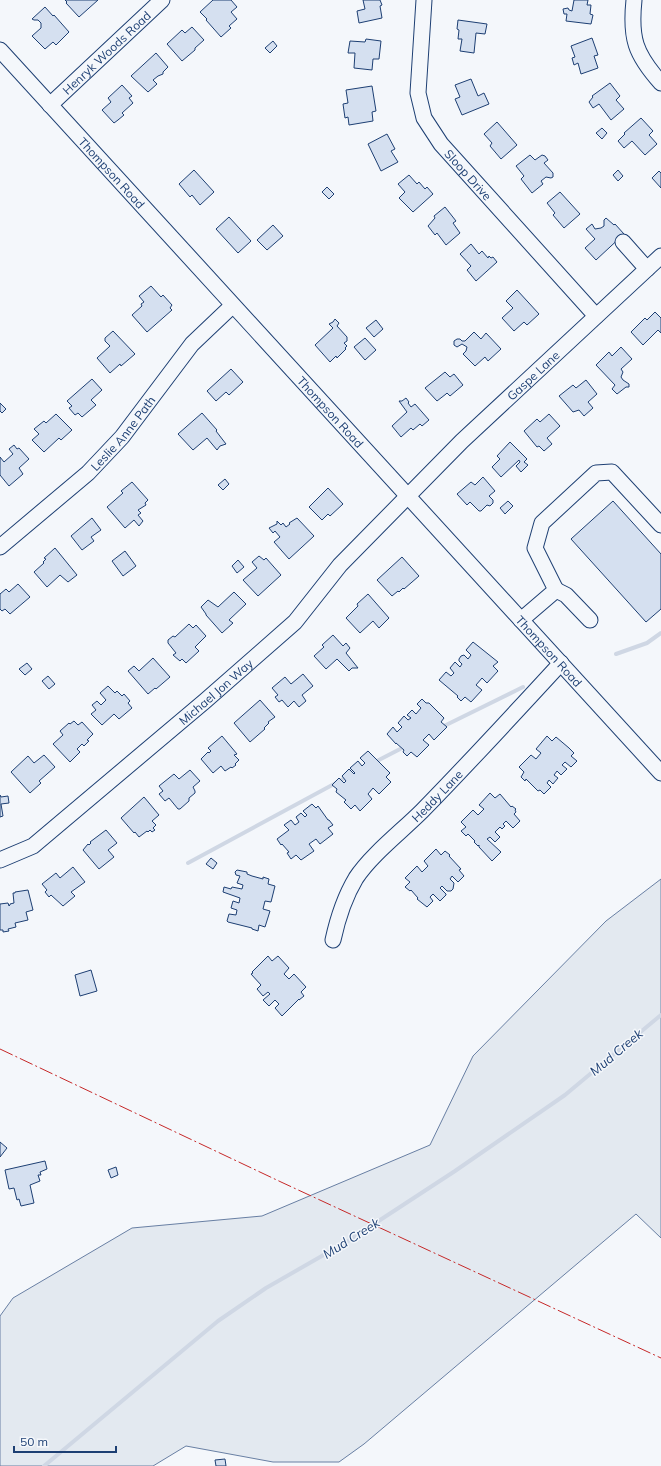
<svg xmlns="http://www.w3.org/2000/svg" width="661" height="1466" viewBox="0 0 661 1466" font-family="Mulish,sans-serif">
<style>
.green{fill:#e3e9f0;stroke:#687fa3}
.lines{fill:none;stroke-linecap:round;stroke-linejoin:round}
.stream{stroke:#cfd7e4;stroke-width:4}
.building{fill:#d5e0f0;stroke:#1d3f73}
.minor-casing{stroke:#1d3f73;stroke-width:17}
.minor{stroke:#f4f7fb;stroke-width:15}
.power{stroke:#c62828;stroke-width:1;stroke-dasharray:14 3 2 3;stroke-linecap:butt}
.labels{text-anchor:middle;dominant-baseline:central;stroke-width:3;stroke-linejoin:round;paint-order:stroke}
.street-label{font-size:12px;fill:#1d3f73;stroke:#f4f7fb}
.water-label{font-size:13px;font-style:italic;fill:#1d3f73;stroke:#f4f7fb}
</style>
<rect width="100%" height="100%" fill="#f4f7fb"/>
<path class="green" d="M661,879V1238L636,1214L364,1444L339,1462H273L186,1446L153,1466H0V1316L13,1298L132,1228L262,1216L430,1145L473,1056L606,921Z"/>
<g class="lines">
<path class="stream" d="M616,654L647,643L661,633
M442,727L523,687
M373,763L406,746
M188,863L347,777
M44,1466L218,1321L266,1288L348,1241L455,1171L565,1095L661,1015"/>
</g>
<path class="building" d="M65,0H98L79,17L66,3L67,2Z
M213,0H231L237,7L231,12L237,19L229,26L231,28L221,37L206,20L207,19L200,12Z
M363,0H380L382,5L380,6L382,18L359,23L357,11L365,9Z
M574,0H588L587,5H591L590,14L593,15L591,24L566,21L567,14H564L563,9L568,8L569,10L572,11Z
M45,7L53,16L54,15L69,32L56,45L53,42L45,49L32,36L41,28V23L38,20H34L32,19Z
M458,20L487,24L485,34L476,33L474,53L460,51L462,39H458L459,30L457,29Z
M192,27L204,40L195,48V50L182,61L167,44L182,30L185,33Z
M592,38L598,55L594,56L598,68L581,74L578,63L574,65L572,58L575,57L571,46Z
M366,39L381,41L379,59H373L372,70L354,68L355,53H348L350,41L365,42Z
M273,41L277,46L270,53L265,48Z
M156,53L168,67L163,72V74L158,76L153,80L157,84L148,92L131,76Z
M471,79L478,96L484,93L489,104L462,115L455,99L460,97L455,85Z
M610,83L620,96L616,100L624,109L611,120L599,104L593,108L589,102L593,97L592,96Z
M122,85L132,96L129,98L133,103L122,113L124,115L118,120L114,123L102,110L111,102L108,98Z
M372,86L376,111L372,112L373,121L349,125L348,117L345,118L343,104L348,103L346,90Z
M641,118L653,131L649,135L657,144L645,155L632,141L624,148L618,141L625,134L624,133Z
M497,122L517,145L501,159L490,146L492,143L484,134Z
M602,128L607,133L602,139L596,133Z
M387,134L395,149L391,151L398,162L381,171L368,144Z
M530,155L535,160L542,155L545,156L548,160L544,163L553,173V177L551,178L546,177L541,181L543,184L532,193L521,179L524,176L516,166Z
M194,170L214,192L200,205L192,195L190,197L179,184Z
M618,170L623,176L618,181L613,175Z
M659,171L661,173V188L652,178Z
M409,175L417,184L419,182L425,189L427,187L433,194L413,212L399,198L405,192L398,184Z
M327,187L334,194L329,199L322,192Z
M560,192L580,214L564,228L553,215L555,213L547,203Z
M445,207L456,221L453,223L460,233L446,245L437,233L435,235L428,226L435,218L434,216Z
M229,217L251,241L238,253L216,229Z
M606,218L614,225L615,224L624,234L596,260L585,248L595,239L586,229L592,224L595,229L601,228L604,226V220Z
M273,225L283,236L267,250L257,240Z
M471,244L479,254L482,251L488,258L489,256L491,258L493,257L497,262L476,281L467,270L471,266L460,254Z
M151,286L161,297L163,295L172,305L170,308L172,310L147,332L132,315L142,306L141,304L144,302L139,296Z
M517,290L539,314L527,325L524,322L514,331L502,318L513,308L506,301Z
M655,312L661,318V333L658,330L643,345L631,332L645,318L647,320Z
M335,319L339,323L337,326L347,337V341L344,343L347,346L345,348L346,349L337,358L336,356L330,362L315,345L333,328L329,324L333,322Z
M376,320L383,329L374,337L366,328Z
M113,331L135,354L121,366L120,364L110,373L97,358L110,346L105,341V338Z
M474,332L481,339L486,333L501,349L488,361L485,357L475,366L463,354L466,351L467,347L462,344L457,347L454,345V341L457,339H460L462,341H465Z
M365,338L376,350L365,360L354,347Z
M621,347L632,359L621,369L623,372L621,377L623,380L629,384V387H626L617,394L612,389L615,385L596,365L609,352L612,356Z
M231,369L243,382L229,395L226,392L216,401L207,391Z
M445,372L450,377L454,374L463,385L450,396L447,393L446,394L437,401L425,388Z
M92,379L102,390L91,400L96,405L82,417L78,413L75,415L69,408L72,406L67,401Z
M586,380L597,394L588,402L593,408L584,416L579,410L573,412L559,396L573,385L576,388Z
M406,398L409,402L408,403L411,407L415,404L429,420L422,426L420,424L413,430L411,428L401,437L392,426L407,412L399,401H402Z
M0,403L6,409L2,413L0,411Z
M202,413L217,430L216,431L226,444L220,446L217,450L207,438L193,450L178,434Z
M56,414L72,430L61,440L59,438L44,452L32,440L39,434L34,429L44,421L46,423Z
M549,414L560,426L547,438L552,444L544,451L539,446L537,447L524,431L537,419L540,422Z
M510,442L527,459L524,462L528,465L521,472L516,466L520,462L519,460L501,477L492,467L500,459L497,456Z
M14,445L17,449L19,448L29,459L19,468L23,474L9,486L0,475V457L4,462L13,454L9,449Z
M483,477L495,491L489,496L493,500V503L490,506L487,505L481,511H479L470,502L467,505L457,494L471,482L475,485Z
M225,479L229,484L223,490L218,485Z
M132,482L148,500L145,503L146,505L138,510L141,513L138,515L143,521L139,526L134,520L125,528L107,507L123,493L121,491Z
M328,488L343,504L330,516L328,514L322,520L309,507Z
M508,501L513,506L505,514L500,508Z
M613,501L661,554V609L646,622L571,539Z
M92,518L101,530L91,537L94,541L82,550L71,536Z
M297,518L314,536L289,559L274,542L280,537L275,531L273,533L269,528L277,524V521L281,525L283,523L286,527L290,524L289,523Z
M55,548L77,575L68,582L60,575L47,587L34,572L44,563L43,562L46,559L44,558Z
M125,551L136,566L123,576L112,561Z
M259,556L264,560L266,558L281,575L258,596L243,580L257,568L252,562Z
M402,557L419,576L404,589L403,588L399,592L398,591L392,596L377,580Z
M238,560L244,567L237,573L232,566Z
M18,584L30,597L10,614L5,609L2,611L0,609V594L6,589L9,592Z
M234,592L246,604L229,620L233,623L222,633L206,615V614L201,607L208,600L218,607Z
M368,594L389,618L379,628L373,621L360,633L346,618L358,606L357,604Z
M189,624L193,628L196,625L206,636L195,647L199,651L186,663L182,659L180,661L173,655L176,653L168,643V640L173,636L175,637Z
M333,635L343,646L346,643L350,648L346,653L358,668H352L349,671L337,659L326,669L314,656L324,647L322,645Z
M473,642L498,662L493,666L498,671L487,683L482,678L476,685L482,690L471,702L465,697L461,701L457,697L458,696L439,680L446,672L451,676L454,673L450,668L455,662L460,667L462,664L459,661V659L461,656L464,655L468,659L471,655L466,650Z
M153,658L170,677L156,689L155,688L148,694L128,671L134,666L139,671Z
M27,663L32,669L25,675L19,669Z
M303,674L313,686L302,695L306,701L299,707L294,701L288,707L282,700L279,702L275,697L278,695L272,688L285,677L291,684Z
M48,676L55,684L49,689L42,681Z
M108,686L115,693L117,691L122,696L124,694L130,701L128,703L132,708L119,719L114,714L102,725L91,714L96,710L92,705L97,701L101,705L106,700L100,693Z
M422,699L426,703H429L444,718L441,722L447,727L434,740L429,734L423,740L429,745L417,757L411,752L407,756L403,752L404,750L396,743V744L387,734L393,727L397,732L402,727L398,723L404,716L408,720L411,718L407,715L412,710L416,714L421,708L417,704Z
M260,700L275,717L268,722L269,723L264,728L265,729L250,742L234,723Z
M74,721L78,725L82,722L93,734L87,740L89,741L84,746L82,744L77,749L80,752L70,762L53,744L63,735L60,731L69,723L70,724Z
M222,736L237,754L234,755L239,760L235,764L236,765L232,768L231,767L225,771L221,766L213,773L201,759L208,752L209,753L211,751L208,748Z
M547,736L552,741L556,737L569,748L574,753L571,756L577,761L571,767L565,762L562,765L567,769L561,775L557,771L554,775L558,778L553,784L549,780L547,783L551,787L544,794L540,790L538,791L526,779L525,781L521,777L524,772L519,767L531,755L536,759L541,753L536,749Z
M368,751L390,773L386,777L391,782L379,794L373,788L368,794L372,799L360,811L355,805L351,809L344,802L346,800L336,792L337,789L332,785L339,778L344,783L346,781L342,776L349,769L354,774L355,773L350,768L358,761L362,766L365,763L360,758Z
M44,755L55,767L39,781L41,783L30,793L11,772L28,756L34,763Z
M190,770L200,781L193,787L195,791V793L189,798V801L180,809H178L169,798L165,801L159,794L163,791L159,786L174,774L179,779Z
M490,793L495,798L500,794L511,807L512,806L516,809L515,810L516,812L514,814L520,821L513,828L506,821L503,824L505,826L502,829L500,827L495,832L500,837L495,842L490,837L487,839L501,852L492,861L479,847V845L478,846L474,842L475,841L468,834L466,836L461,831L466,827L461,822L473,810L478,815L484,809L479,805Z
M0,795L1,797L8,796L9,803L1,804L3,816L0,817Z
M144,797L159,815L152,821L156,825L153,828L155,830L152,832L150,830L148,832L147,831L139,837L135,832L134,833L121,818Z
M312,804L316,808L318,806L328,820H329L333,825L328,828L333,834L320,844L316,839L309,844L314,851L301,860L296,855L291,859L287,853L289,852L282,844L281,845L277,839L289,830L284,825L291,820L295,825L299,822L296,817L301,813L305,817L307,815L303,811Z
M106,830L117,843L108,850L114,857L99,869L83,850L88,844L89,845L91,843L90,842Z
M436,849L441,855L445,851L450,855L449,856L461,869L459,870L464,876L458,882L452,876L450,879L454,883L453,889L451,891H447L442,886L440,888L446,894V895L440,901L433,894L430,897L433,901L427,907L417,899L418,898L411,890L410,891L405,887L410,882L405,878L417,866L422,872L428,866L424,861Z
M211,858L217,863L213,869L206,864Z
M73,867L85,882L71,892L75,896L63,906L51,895L49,897L45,892L47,890L42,884L56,873L60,878Z
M237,870L247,872V874L252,876L263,879V877L269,879L268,884L275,886L271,902L265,901L263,909L270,911L265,927L259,925L258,931L252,929V928L228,922L227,921L229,914L236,915L237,910L231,908L233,901L239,903L240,898L223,892L224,887L231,889L232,887L242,889L243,885L237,883L240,876L236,875L235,872Z
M28,890L33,910L26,912L28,920L15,923L16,927L8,929L9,931L3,932V930H0V904L8,903L9,906L10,905V904L14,903L13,893H15V892Z
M268,956L272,961L278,956L289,968L284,974L289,979L294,974L306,987L301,992L304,996L299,1000V999L282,1016L275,1008L279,1004L275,1000L269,1006L263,1000L270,994L268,992L263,996L257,989L261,985L251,974L253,973L252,972Z
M91,970L97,991L80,996L75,975Z
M0,1142L7,1148L0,1157Z
M45,1161L47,1169L40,1172L41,1175H38L40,1181L30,1185L34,1203L21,1206L19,1199L17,1200L14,1188L9,1189L5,1170Z
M116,1167L118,1175L111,1178L108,1170Z
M225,1459L226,1466H216L215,1460Z"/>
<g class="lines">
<defs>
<g id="minor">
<path id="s1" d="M424,0L418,93L424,118L441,144L596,316"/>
<path d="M634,0C630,38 635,54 661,83"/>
<path id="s2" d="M0,50L661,773"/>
<path id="s3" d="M50,105L162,0"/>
<path d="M623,242L647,269"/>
<path id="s4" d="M0,547L88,473L122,437L192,344L232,306"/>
<path d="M556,590L566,595L590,620"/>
<path d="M521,620L556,590L535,548L542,523L596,473L612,472L661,525"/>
<path id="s5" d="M0,860L33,846L205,701L295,622L340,565L462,441L661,256"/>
<path id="s6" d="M333,940C338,917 344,898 356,878C371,855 402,831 422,811C469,763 515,713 561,663"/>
</g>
</defs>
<use href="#minor" class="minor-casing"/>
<use href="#minor" class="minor"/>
<path class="power" d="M0,1049L281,1182L661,1358"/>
</g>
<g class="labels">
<g class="street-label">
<text stroke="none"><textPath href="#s3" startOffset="77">Henryk Woods Road</textPath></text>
<text stroke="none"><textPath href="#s2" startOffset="166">Thompson Road</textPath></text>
<text stroke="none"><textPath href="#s1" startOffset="191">Sloop Drive</textPath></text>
<text stroke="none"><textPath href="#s5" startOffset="724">Gaspe Lane</textPath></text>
<text stroke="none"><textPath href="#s2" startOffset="490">Thompson Road</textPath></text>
<text stroke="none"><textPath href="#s4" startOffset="168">Leslie Anne Path</textPath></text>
<text stroke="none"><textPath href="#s2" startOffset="814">Thompson Road</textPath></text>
<text stroke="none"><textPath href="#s5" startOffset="275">Michael Jon Way</textPath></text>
<text stroke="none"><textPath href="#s6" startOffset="182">Heddy Lane</textPath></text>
</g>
<g class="water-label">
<text transform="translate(616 1052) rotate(-40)">Mud Creek</text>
<text transform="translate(351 1238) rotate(-32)">Mud Creek</text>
</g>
</g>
<path d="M14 1446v6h102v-6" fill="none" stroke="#1d3f73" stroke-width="2"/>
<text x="20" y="1446" font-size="12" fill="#1d3f73" stroke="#f4f7fb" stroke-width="3" paint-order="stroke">50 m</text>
</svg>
